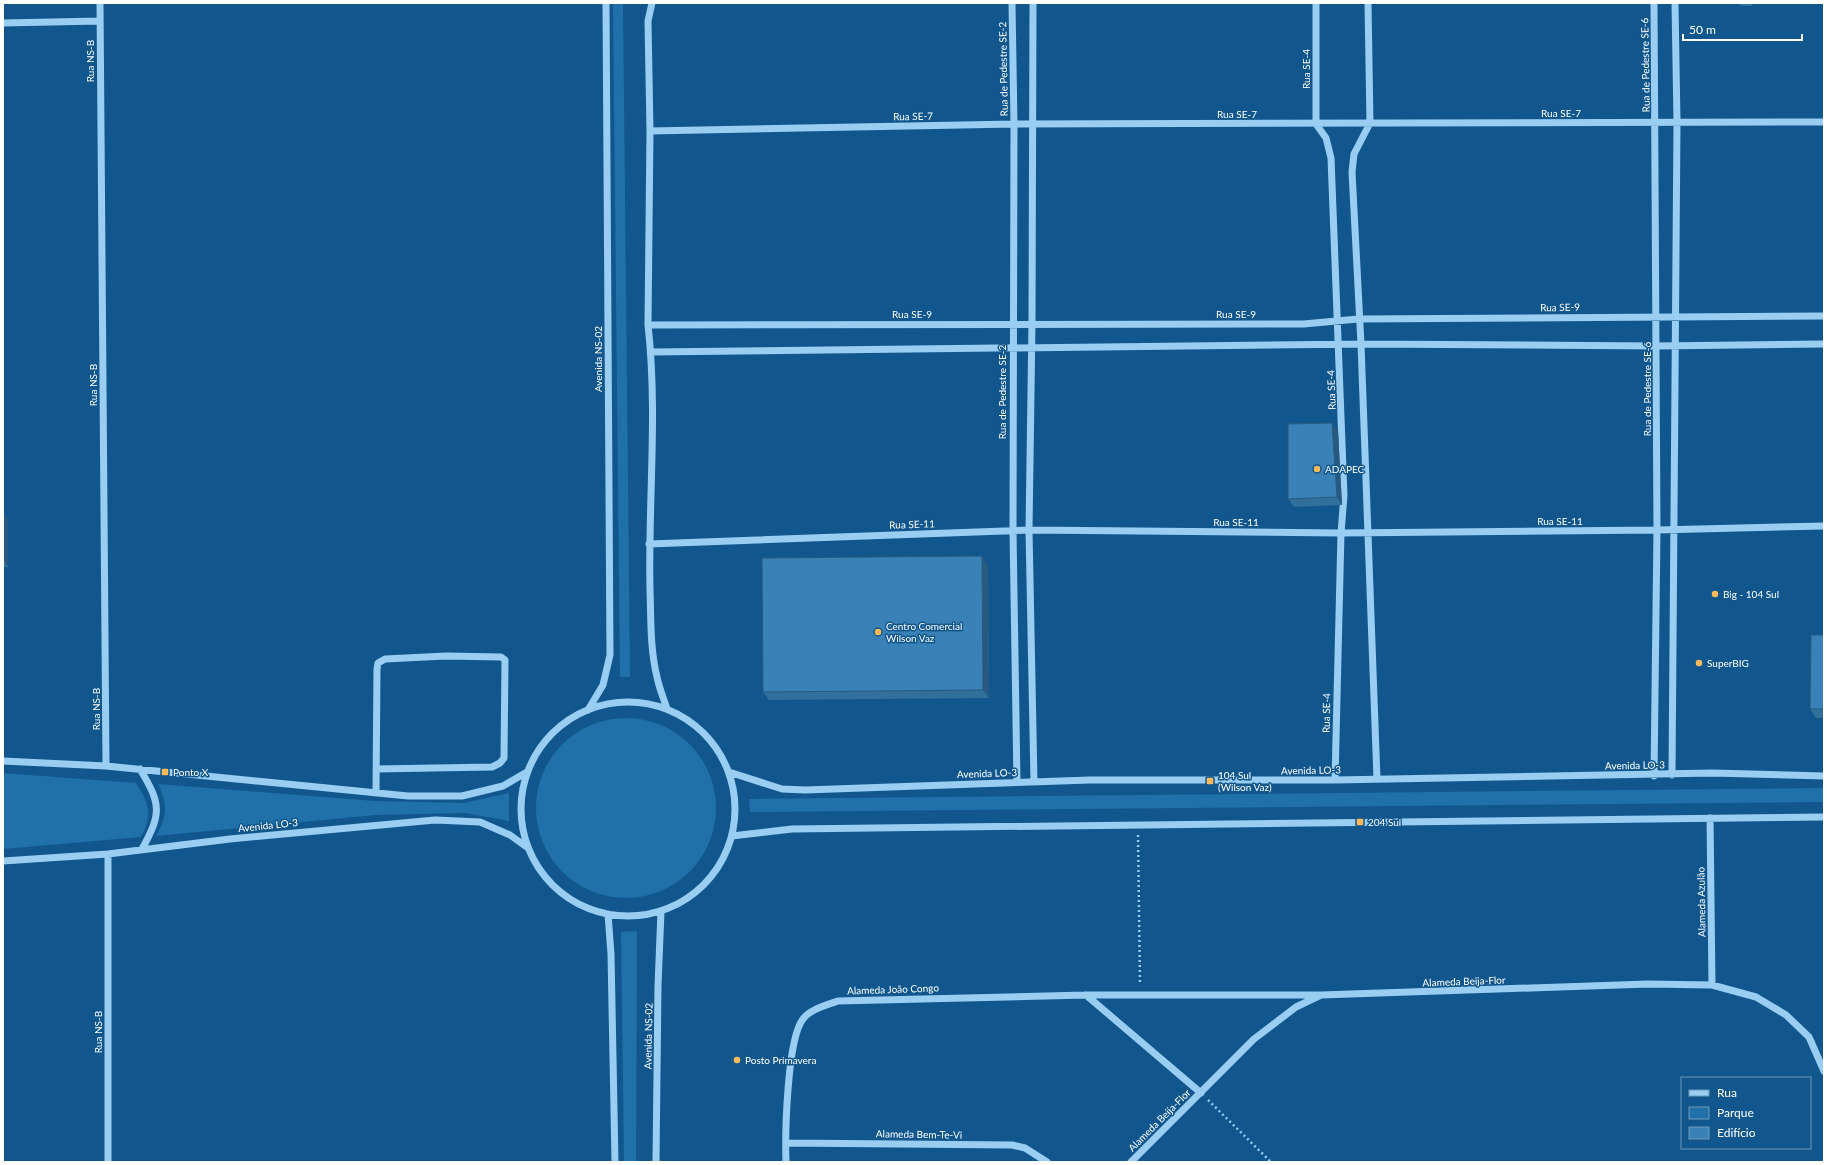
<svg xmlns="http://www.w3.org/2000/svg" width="1827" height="1165" viewBox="0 0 1827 1165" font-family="Lato,sans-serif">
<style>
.green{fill:#2070aa}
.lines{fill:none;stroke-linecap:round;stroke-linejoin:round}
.path{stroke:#99cdf2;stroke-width:2.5;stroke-dasharray:2 3;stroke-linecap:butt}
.minor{stroke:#99cdf2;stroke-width:7}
.wall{fill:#316f9d}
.shaded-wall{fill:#285a7f}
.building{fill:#3981b6;stroke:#285a7f}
.poi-dot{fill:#ffba5a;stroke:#11578d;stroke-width:1.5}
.labels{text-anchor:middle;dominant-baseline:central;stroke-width:3;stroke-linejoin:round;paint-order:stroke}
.street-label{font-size:10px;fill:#fff;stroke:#11578d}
.poi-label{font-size:10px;fill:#fff;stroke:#11578d;text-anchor:start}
</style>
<rect width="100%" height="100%" fill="#11578d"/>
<path class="green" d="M613,3H623L630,677H620Z
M536 808a90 90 0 1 1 180 0a90 90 0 1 1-180 0Z
M3,773L136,783C149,803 153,816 141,837L3,849Z
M158,784L375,801L463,803L509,793V821L465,813L376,815L156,836C167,817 168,804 158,784Z
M1824,788V802L750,812L749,799Z
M637,931L636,1162H624L621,932Z"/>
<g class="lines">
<path class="path" d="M1138,835L1140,984
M1208,1100L1271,1162"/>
<path class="minor" d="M100,3L106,766
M652,3L648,21L650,131L648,325C658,413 648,501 650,589C651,619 650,649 657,677C659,688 664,699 667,709
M1012,3L1014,124L1013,531L1017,782
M1033,3L1032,323L1029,530L1034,782
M1316,3V124L1326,138L1331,158L1344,495L1341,533L1335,780
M1368,3L1370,123L1354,154L1352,172L1361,344L1377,779
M3,23L100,21
M650,131L1014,124L1824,122
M648,325L1304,324L1358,319L1824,316
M651,352L1361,344L1656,346L1824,344
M649,544L1029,530L1341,533L1657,530L1824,526
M521 809a107 107 0 1 1 214 0a107 107 0 1 1-214 0Z
M588,710L603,685L610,655L606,3
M3,761L106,766L408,796H462L503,786L527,772
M140,769C161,804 162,813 142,849
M376,769L492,767L500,763L504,758L505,660L501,657L446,656L385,659L378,663L377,669L376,793
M729,772L782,789L805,790L1090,780H1335L1712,773L1824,776
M1672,775L1677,122L1675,3
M1654,776L1657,530L1654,3
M1710,818L1712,985
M732,836L792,829L1824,817
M108,854V1162
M3,861L108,854L230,839L435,820L480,822L510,835L528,848
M608,914L611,954L615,1162
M1086,995L1201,1093
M786,1143L1012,1145L1025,1148L1047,1162
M656,1162L658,986L661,911
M786,1162C785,1135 787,1039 803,1019C810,1009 827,1005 838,1001L1086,995H1319
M1131,1162L1254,1039L1296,1007L1321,995L1648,984L1712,985L1756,997L1786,1015L1809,1037L1824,1071"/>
</g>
<path class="wall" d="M1739,3H1752V6H1741Z
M1338,431L1342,505L1294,507L1288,499Z
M3,514L8,520V567H3Z
M988,565L989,698L769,700L763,692Z
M1824,635V718H1816L1810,709Z"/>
<path class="shaded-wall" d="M1332,423L1338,431L1342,505L1337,497Z
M3,514L8,520V567L3,560Z
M982,556L988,565L989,698L983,690Z"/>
<path class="building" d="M1332,423L1337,497L1288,499V424Z
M982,556L983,690L763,692L762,558Z
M1811,635H1824V709H1810Z"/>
<g class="poi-dot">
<circle cx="1317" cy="469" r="4"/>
<circle cx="1715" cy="594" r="4"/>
<circle cx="878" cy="632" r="4"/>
<circle cx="1699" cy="663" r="4"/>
<rect x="161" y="768" width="8" height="8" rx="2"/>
<rect x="1206" y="777" width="8" height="8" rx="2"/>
<rect x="1356" y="818" width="8" height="8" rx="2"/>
<circle cx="737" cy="1060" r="4"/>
</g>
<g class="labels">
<g class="street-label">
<text transform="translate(90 61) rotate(-90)">Rua NS-B</text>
<text transform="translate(1645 65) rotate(-91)">Rua de Pedestre SE-6</text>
<text transform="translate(1003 69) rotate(-91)">Rua de Pedestre SE-2</text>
<text transform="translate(1306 69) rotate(-90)">Rua SE-4</text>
<text x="1561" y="113">Rua SE-7</text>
<text x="1237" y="114">Rua SE-7</text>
<text transform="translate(913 116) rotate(-1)">Rua SE-7</text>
<text transform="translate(1560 307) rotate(-1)">Rua SE-9</text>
<text x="912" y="314">Rua SE-9</text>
<text x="1236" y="314">Rua SE-9</text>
<text transform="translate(598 359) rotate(-90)">Avenida NS-02</text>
<text transform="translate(93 385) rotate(-90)">Rua NS-B</text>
<text transform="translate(1647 389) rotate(-90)">Rua de Pedestre SE-6</text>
<text transform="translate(1331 390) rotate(-92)">Rua SE-4</text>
<text transform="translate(1002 392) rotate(-90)">Rua de Pedestre SE-2</text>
<text x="1560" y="521">Rua SE-11</text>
<text x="1236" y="522">Rua SE-11</text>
<text transform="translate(912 524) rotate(-2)">Rua SE-11</text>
<text transform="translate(96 709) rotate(-90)">Rua NS-B</text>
<text transform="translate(1326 713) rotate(-89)">Rua SE-4</text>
<text transform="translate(1635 765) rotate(-1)">Avenida LO-3</text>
<text transform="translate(1311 770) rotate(-1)">Avenida LO-3</text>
<text transform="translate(987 773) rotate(-2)">Avenida LO-3</text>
<text transform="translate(268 825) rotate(-6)">Avenida LO-3</text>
<text transform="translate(1701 902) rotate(-91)">Alameda Azulão</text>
<text transform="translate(1464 981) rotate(-2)">Alameda Beija-Flor</text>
<text transform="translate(893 989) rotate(-2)">Alameda João Congo</text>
<text transform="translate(98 1032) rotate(-90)">Rua NS-B</text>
<text transform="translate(648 1036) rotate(-89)">Avenida NS-02</text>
<text transform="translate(1159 1120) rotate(-45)">Alameda Beija-Flor</text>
<text transform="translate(919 1134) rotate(1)">Alameda Bem-Te-Vi</text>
</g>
<g class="poi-label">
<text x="1325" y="469">ADAPEC</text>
<text x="1723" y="594">Big - 104 Sul</text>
<text x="886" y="626">Centro Comercial<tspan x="886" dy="12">Wilson Vaz</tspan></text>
<text x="1707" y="663">SuperBIG</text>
<text x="173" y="772">Ponto X</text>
<text x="1218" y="775">104 Sul<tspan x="1218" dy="12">(Wilson Vaz)</tspan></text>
<text x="1368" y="822">204 Sul</text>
<text x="745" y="1060">Posto Primavera</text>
</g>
</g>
<rect width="1827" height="1165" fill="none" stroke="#ffffff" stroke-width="8"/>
<rect x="1681" y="1077" width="130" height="72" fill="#11578d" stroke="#709abb"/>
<rect x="1689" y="1090" width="20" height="6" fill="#99cdf2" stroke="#709abb"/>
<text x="1717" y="1097" font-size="12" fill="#ffffff">Rua</text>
<rect x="1689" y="1107" width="20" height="12" fill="#2070aa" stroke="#709abb"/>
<text x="1717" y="1117" font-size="12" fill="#ffffff">Parque</text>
<rect x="1689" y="1127" width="20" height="12" fill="#3981b6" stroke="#709abb"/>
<text x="1717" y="1137" font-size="12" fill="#ffffff">Edifício</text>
<path d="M1683 34v6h119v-6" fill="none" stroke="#ffffff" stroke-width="2"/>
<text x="1689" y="34" font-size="12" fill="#ffffff" stroke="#11578d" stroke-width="3" paint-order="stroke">50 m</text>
</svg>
